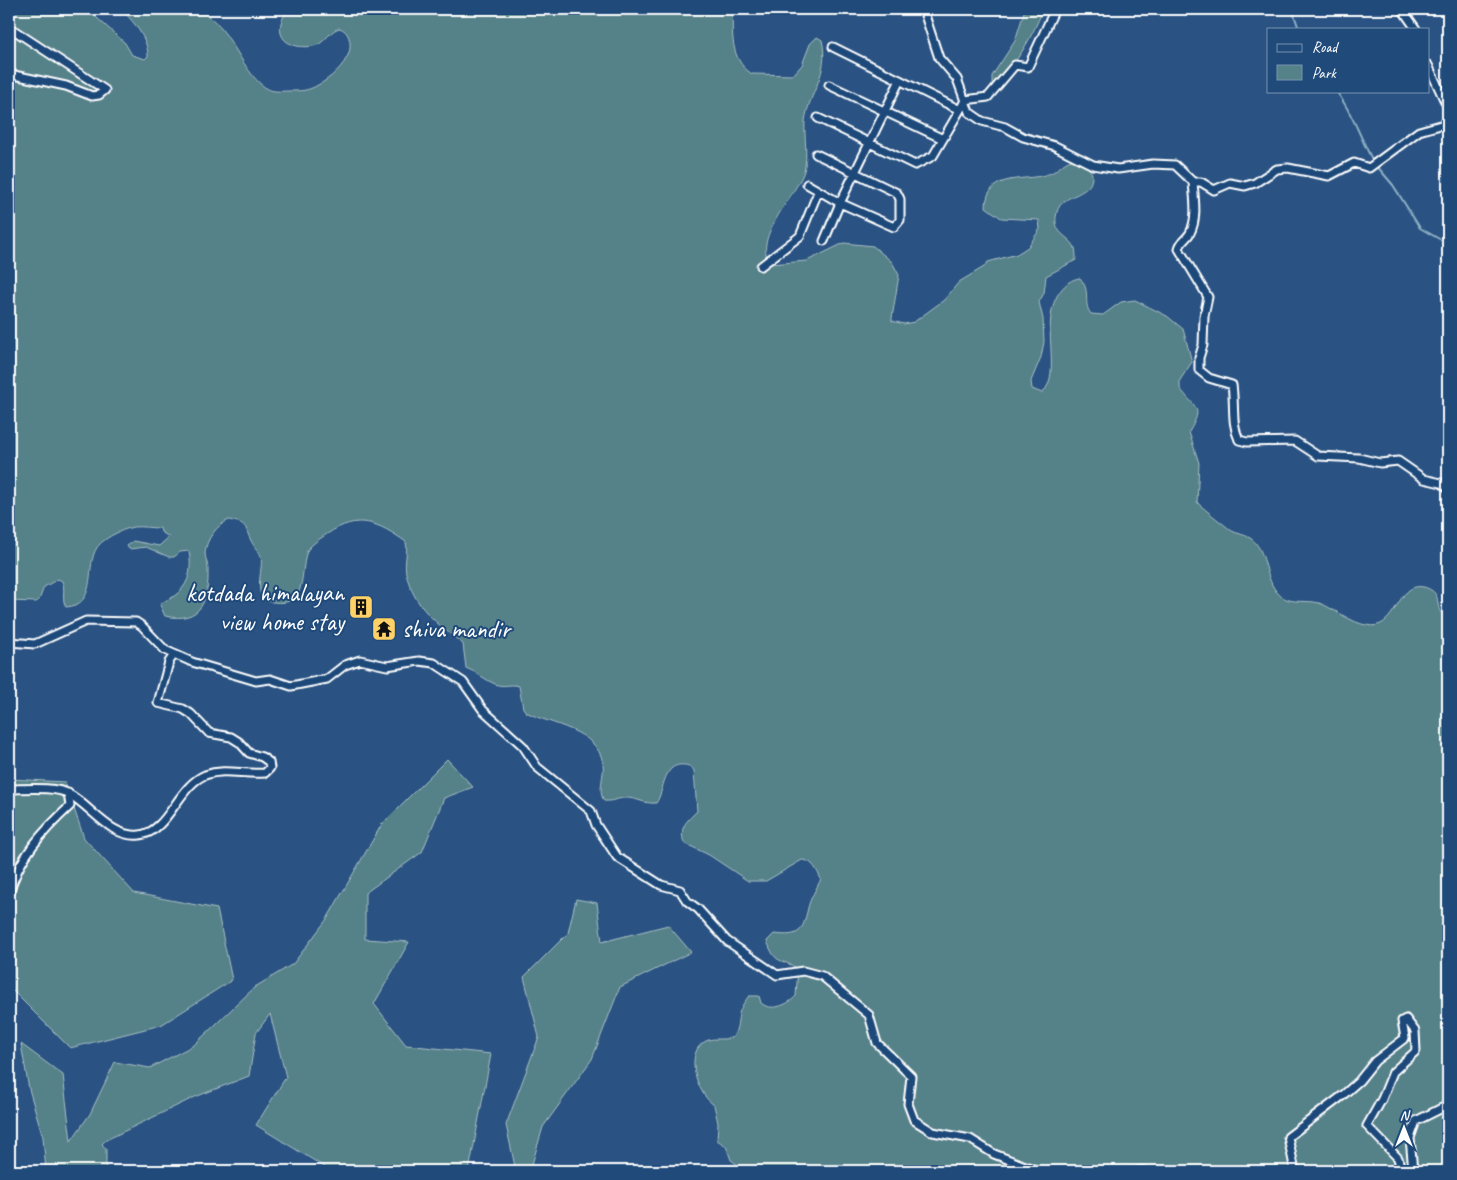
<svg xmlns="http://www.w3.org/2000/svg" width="1457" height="1180" viewBox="0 0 1457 1180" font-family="Caveat,sans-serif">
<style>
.green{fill:#558189;stroke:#aac0c4}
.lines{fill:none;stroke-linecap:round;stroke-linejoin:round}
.stream{stroke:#8fb0c5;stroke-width:2}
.minor-casing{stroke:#fff;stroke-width:11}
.minor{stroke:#1f4a7a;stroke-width:7}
.labels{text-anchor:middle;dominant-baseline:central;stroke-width:4;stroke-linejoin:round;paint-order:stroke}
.poi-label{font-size:25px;fill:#fff;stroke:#1f4a7a;text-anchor:end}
</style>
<rect width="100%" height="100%" fill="#2a5383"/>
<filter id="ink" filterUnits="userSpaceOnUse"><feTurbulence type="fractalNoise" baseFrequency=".02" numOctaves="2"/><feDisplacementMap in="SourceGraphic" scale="10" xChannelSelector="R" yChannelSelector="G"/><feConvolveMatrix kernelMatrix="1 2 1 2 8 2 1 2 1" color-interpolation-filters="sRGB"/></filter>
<g filter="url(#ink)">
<path class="green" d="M9,9H87L125,43L132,55L145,59L148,56C148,38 133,21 121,9C134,9 189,6 197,9C233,25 242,78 270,90C276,92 283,91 289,91C301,91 308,91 318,85C330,79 344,66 349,53C352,43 349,30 339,28C330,31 326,41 317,45C301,50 276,45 281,23C282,18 286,13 288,9H732C733,33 729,59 752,74L793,75L802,65L810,44L817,37L822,40C830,74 809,92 805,121C804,137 808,155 804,171C796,196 750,240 771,264L807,261L844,243L873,246L892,262L899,275L892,318V321L904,324L914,322L944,300L959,282L984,267L988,262L1017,254L1028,247L1040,229L1039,220L1001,218L986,207C986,170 1029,183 1051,173C1059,170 1065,159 1075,160C1083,161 1089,167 1092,174C1094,197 1062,192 1057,212C1051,235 1070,235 1075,248C1076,252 1076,257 1076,260L1046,276L1044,293L1039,302L1043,319L1044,342L1041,357L1031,381L1032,389L1042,393C1064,374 1037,320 1061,290C1066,284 1071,279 1080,278C1092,292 1082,303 1091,314L1103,315L1121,302L1135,300L1167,316L1183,329L1192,362L1180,380V388C1194,409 1205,405 1189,432L1199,463L1197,502C1200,506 1227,527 1232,531C1237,534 1245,534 1250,538C1267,549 1264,576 1276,591C1288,607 1307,598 1322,604C1335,610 1353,623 1366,625C1398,633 1395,581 1424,587C1428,588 1434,591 1436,595C1439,601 1437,607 1441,613L1448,616V664L1445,669L1448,692V1171H746L731,1160L726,1146L717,1140L718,1123L714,1105C697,1094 683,1052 706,1041C714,1037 725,1041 733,1037C742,1021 733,1015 749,996H759L761,1003C771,1012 788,1005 796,996L798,969C780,957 776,966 767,941L774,934C801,937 802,932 808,908C810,898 817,888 821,879C817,871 813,860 802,860L766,881H748L709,855L684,843C679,827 686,822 697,811L694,771C692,767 690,766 685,765C662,762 665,791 656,803C645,804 639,799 628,798C620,797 613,802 604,801C597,789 605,776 603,763C597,729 550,725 526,712L523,708L519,686C510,683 505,688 495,684C485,680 477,672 466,668L463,644C437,623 414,608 406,573C404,562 408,552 406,542C378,522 358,513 327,534C321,538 310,545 307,551C302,564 304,589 295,598C289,603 280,603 273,602C250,601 264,569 261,557C260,551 255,549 253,544C243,528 251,524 229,520C217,525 206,539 205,553C205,558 208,564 208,569C209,599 202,624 165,616L160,605C163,601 168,600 173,597C190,585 192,570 189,551L180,552L174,557H169L146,547L129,549L127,546L133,541L159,546L169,537L161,532L160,528C151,528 142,526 133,527C121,530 100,539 95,551C86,571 97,605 66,607C61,599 66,589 62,581L58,579L44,587L39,600L36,602L9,601Z
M1025,9H1043C1031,40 1016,65 992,88V76L1015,41Z
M447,759L473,787L444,798L422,852L365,893V939L409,942L374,1004L406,1045L491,1054L469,1171H331L256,1125L286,1077L270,1014L256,1033L249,1076L195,1097L106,1140L102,1144L106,1149V1171H46L43,1137L29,1089L21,1044L63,1075L71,1141L90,1114L115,1062L150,1068L194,1045L255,987L293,964L327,919L382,824Z
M9,779L65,782L84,838L134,893L217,909L232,980L161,1025L70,1048L13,991L9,1001Z
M576,899L597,903L602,942L668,925L691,952L620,987L592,1059L543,1127L530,1171H516L506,1125L539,1037L524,977L568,933Z"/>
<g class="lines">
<path class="stream" d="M1292,9L1299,29
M1336,91C1353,113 1360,138 1373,161
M1376,165L1393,185L1420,228L1448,244"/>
<defs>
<path id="minor" d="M923,9L939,58L957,79L969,112L982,121L1005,127L1023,137L1055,146L1093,165L1118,169L1153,164L1175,165L1193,182C1194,198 1198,218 1190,233C1187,239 1180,241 1179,249L1208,297L1204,316L1203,345L1199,358V370L1209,378L1232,385C1235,404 1231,423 1239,440L1247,442L1295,441L1318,456L1359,458L1380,463L1398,461L1424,479L1441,483L1448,488
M1402,9L1416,29
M9,27L105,90L99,95L92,96L66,86L9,74
M833,47L960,110L965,100L988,97L1015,65L1028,67L1055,9
M1428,65L1448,108
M829,85L943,139L960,110
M818,118L915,165L933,156L943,139
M1193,182H1201L1214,190L1230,183L1245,186L1255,183L1277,169L1288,168L1329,176L1354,163L1369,168L1419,131L1448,123
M807,184L840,203L894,227L900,220V199L897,193L816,154
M824,241L840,203L900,80
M761,266L800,236L818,192
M9,642L35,644L86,621L136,622L142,626L165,650L192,662L256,681L270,679L291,686L327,679L345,665L360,660L387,666L419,661L434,663L463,682L483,710L523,746L537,767L591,811L596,825L617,857L661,885L680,890L687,901L698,909L727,941L777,975L803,971L822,976L869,1015L877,1043L911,1076L908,1104L914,1120L933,1132L970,1139L994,1154L1038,1171
M9,789C25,789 55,786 69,794C91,806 111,839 140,835C168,832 178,786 205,775C225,768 244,775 265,773L270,768L269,762L262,757L249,753L239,742L231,737L209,733L191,714L183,709L158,703L169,662L173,656H178
M9,894C18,858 43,831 70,806L68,793
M1138,1171H1144
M1295,1171L1288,1137L1342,1096L1359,1081L1375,1061L1405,1038L1402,1021L1406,1019L1415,1031L1416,1051L1393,1072L1382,1099L1367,1126L1398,1158L1401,1171
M1413,1171L1410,1138L1416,1121L1448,1105"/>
</defs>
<use href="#minor" class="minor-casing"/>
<use href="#minor" class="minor"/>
</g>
</g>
<defs>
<symbol id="building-square" viewBox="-11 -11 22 22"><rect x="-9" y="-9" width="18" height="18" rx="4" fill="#ffd166" stroke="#1f4a7a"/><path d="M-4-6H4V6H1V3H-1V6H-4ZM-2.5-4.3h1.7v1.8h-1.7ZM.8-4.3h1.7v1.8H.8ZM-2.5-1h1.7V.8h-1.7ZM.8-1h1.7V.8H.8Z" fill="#111"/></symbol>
<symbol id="temple-square" viewBox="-11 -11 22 22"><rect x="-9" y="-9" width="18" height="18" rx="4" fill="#ffd166" stroke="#1f4a7a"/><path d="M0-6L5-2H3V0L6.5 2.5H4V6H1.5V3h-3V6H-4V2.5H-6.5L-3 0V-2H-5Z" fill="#111"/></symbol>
</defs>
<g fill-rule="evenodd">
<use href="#building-square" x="347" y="593" width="28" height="28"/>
<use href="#temple-square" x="370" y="615" width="28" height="28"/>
</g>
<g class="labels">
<g class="poi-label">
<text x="344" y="593">kotdada himalayan<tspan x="344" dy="29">view home stay</tspan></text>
<text x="402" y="629" text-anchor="start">shiva mandir</text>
</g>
</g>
<rect width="1457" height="1180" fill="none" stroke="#1f4a7a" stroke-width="30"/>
<rect x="15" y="15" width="1427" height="1150" fill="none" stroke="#fff" stroke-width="2" filter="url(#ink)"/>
<rect x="1267" y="28" width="162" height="65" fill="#1f4a7a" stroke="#7992af"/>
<rect x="1277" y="44" width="25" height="8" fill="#1f4a7a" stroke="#7992af"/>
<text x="1312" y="52" font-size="15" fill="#ffffff">Road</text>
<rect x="1277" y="65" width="25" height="15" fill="#558189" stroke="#7992af"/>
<text x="1312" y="78" font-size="15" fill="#ffffff">Park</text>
<g transform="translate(1404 1128)" stroke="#1f4a7a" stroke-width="4" paint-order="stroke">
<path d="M0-4L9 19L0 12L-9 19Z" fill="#ffffff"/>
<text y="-8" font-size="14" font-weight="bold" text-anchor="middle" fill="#ffffff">N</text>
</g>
</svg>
